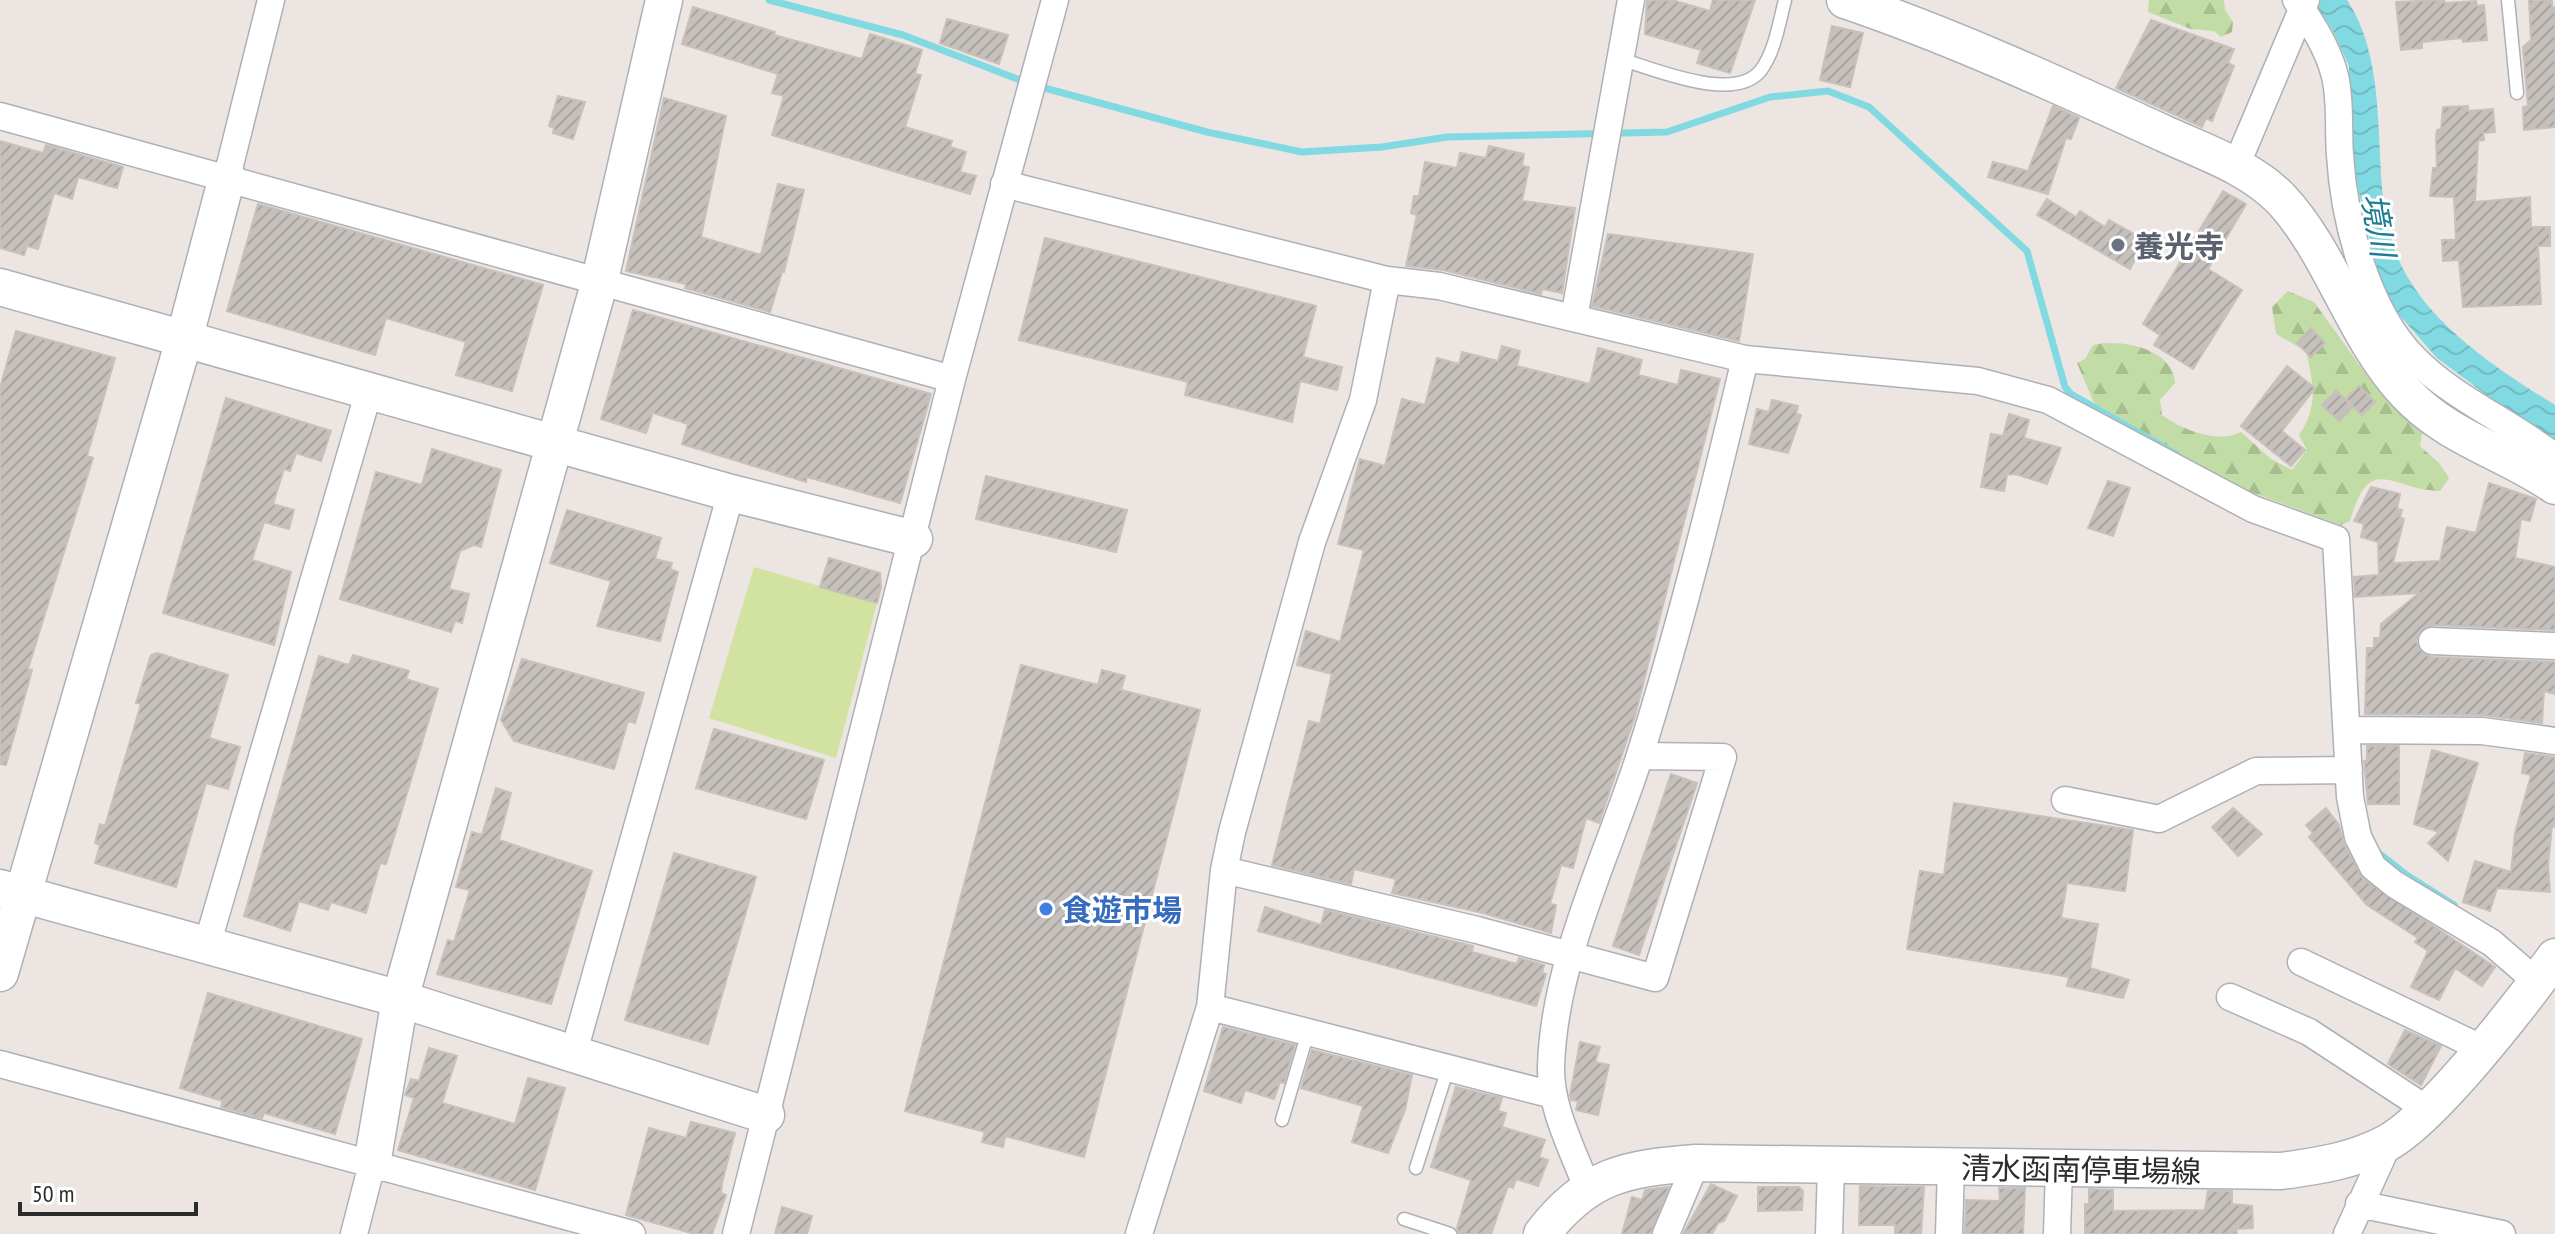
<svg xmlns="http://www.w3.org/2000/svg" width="2555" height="1234" viewBox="0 0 2555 1234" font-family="'PT Sans Narrow','Noto Sans JP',sans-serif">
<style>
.forest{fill:url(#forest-firs)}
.pitch{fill:#d2e2a1}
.water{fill:url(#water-waves)}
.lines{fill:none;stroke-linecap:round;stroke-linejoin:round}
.stream{stroke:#81dae1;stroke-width:7}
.building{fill:url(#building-hatch);stroke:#c8c0ba;stroke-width:2}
.lane-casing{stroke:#adb1b7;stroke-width:15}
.street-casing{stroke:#adb1b7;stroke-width:29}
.secondary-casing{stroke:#adb1b7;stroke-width:39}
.lane{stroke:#fff;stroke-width:12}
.street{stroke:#fff;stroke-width:26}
.secondary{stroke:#fff;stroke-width:36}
.worship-dot{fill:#6b7280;stroke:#fff;stroke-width:3}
.shop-dot{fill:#3f7fe0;stroke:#fff;stroke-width:3}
.labels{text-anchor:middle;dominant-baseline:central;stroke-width:6;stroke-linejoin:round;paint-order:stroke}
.worship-label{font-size:30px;font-weight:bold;fill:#5b616d;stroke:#fff;text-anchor:start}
.shop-label{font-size:30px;font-weight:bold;fill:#366cbe;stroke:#fff;text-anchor:start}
.street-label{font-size:30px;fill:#2c2c2c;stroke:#fff}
.water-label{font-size:32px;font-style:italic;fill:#1e7d8f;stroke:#fff}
</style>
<defs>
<pattern id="forest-firs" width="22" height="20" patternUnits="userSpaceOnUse" patternTransform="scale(2)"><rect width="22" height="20" fill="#c1dca4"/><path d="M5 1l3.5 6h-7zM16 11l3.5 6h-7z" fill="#a6bd8d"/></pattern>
<pattern id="water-waves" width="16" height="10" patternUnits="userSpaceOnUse" patternTransform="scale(2)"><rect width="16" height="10" fill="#81dae1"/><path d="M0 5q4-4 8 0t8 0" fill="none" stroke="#70bbc1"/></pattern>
<pattern id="building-hatch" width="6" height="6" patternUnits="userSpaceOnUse" patternTransform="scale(2)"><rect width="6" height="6" fill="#c5c0bc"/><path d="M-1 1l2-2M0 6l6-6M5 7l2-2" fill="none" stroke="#a9a5a2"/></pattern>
</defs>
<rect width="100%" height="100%" fill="#ece5e1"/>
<path class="forest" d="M2149,0H2224L2225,10L2233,22L2232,32L2221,37L2214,31L2191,29L2148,12Z
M2288,291L2314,302L2371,381L2423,427L2420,446L2439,463L2449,478L2440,491C2391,490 2370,451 2350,521L2341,525L2232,485L2094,403L2077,363L2085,359L2093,345C2119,338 2174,348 2175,383L2160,400L2162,415C2182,430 2219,444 2241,432L2271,459L2292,470L2307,450L2299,435C2319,407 2313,382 2306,351L2276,334L2272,307Z"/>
<path class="pitch" d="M754,567L877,603L836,758L709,718Z"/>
<path class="water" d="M2313,0H2347C2373,39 2377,90 2379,135C2381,172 2381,209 2393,245C2416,317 2494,367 2555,405V446L2437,358L2394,309L2376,267L2349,149V66L2333,31Z"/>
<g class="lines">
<path class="stream" d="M769,0L903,35L1025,82
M1037,86L1207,132L1302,152L1382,147L1447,137L1667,132L1770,97L1828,91L1869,107L2027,251L2065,387L2071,394L2176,454
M2376,851L2408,876L2454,905"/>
</g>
<path class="building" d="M1647,0H1672L1710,11L1713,0H1755L1730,73L1697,63L1701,50L1645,34Z
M2444,0L2445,3L2476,1L2477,6L2484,5L2487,40L2463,42L2462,38L2422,42V48L2401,50L2396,2Z
M2529,0H2552V8L2555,7V127L2524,130L2523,107L2528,106L2523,47L2531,40Z
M693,7L775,32L774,35L862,59L870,34L922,50L915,74L921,75L905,127L952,141L950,147L966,152L960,172L976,176L970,194L772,135L784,96L772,93L778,74L682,44Z
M947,19L1008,35L999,64L940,43Z
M2151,20L2234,49L2228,63L2234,66L2212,121L2206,118L2202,127L2116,88Z
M1832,26L1863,33L1850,87L1820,80Z
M558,96L585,102L573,139L553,133L554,128L549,126Z
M664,98L726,116L701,237L761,255L778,184L804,190L784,272H782L770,312L685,288L686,284L626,271Z
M2053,106L2079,118L2071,139L2066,138L2048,194L1988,177L1993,162L2028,171Z
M2468,106V111L2493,109L2495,132L2483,133L2484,140L2478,141L2475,202L2530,197L2531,227H2550V246H2538L2541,304L2463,307L2459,260L2443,261L2442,240H2456L2454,197L2430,196L2433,168H2437L2436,138L2437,130L2441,129L2443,107Z
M0,141L43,153L46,145L123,167L117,188L78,177L72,199L54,193L38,249L27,246L24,255L0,248Z
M1489,146L1524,154L1522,166L1529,167L1522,201L1575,208L1562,293L1542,289L1541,294L1443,270L1406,266L1417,215L1411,213L1414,196H1419L1425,162L1457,168L1460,153L1486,158Z
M2223,191L2246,204L2208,269L2242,290L2193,369L2154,345L2160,335L2143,324Z
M2047,199L2076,217L2080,211L2105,227L2109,220L2145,240L2130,269L2037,215Z
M258,204L543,285L512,391L456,375L466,342L386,318L375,355L227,311Z
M1608,234L1753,254L1739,341L1592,306Z
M1045,238L1316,306L1303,357L1342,367L1337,390L1300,381L1292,422L1185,395L1188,382L1019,340Z
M633,310L931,394L900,503L807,477L806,482L682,444L688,424L653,413L646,433L601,419Z
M2311,328L2325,343L2311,357L2297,343Z
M16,331L115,358L87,456L93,458L28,669L32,670L6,765L0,764V388Z
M1502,346L1520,351L1517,366L1590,384L1598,348L1642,360L1638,375L1678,385L1681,370L1720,379L1635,716L1599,823L1586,818L1573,868L1561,865L1550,904L1556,905L1551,933L1483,913L1392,893L1396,879L1354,869L1351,884L1272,865L1309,721L1320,724L1332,674L1297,665L1306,631L1340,642L1364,550L1338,544L1360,459L1385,466L1402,399L1425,405L1437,358L1459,364L1462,352L1498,361Z
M2287,366L2315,388L2282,431L2305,450L2291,466L2241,426Z
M2359,386L2375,402L2362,415L2346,399Z
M2336,391L2353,407L2339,421L2322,405Z
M226,398L331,431L321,461L296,453L290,471L284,469L273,504L294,510L289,529L264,522L252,560L291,572L274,645L163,613Z
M1772,400L1798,406L1796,414L1801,415L1788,453L1749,444L1757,409L1769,412Z
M2009,414L2029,420L2024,438L2061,448L2047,484L2015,474L2007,475L2004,491L1981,487L1991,434L2003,436Z
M432,449L501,470L481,547L474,545L460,551L449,589L469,594L462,623L455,621L451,632L340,599L376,472L422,485Z
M986,476L1127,510L1116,552L976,519Z
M2108,481L2130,488L2113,536L2088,528Z
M2489,483L2536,499L2530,521L2521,519L2515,558L2555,567V630L2432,625L2419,632L2416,641L2423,654L2431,657L2555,662V694L2544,691L2542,723L2482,715L2365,714L2367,648H2374V638H2380L2381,624L2419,593L2355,597L2354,577L2379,575L2378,542L2361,537L2364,524L2354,521L2371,487L2400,494L2397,509L2402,510L2400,517L2404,519L2393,563L2440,561L2447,527L2476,533Z
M567,510L661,538L655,559L672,563L670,569L678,572L660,641L597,626L611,581L550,563Z
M829,558L880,573L881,587L877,603L820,587Z
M157,653L228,675L209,738L240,747L228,789L206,783L176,887L95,863L100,845L95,843L100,824L105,826L141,704L136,703L151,655Z
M353,655L409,671L406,679L438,689L386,864L380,863L366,913L331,902L328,910L299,901L290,931L244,916L319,656L349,665Z
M522,659L644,693L635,723L628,721L614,769L514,741L501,720Z
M1021,665L1098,685L1102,670L1125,676L1121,690L1200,710L1084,1157L1005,1136L1003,1147L982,1142L985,1132L905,1111Z
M714,729L824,760L806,819L696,788Z
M2367,746H2399V804H2368L2364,761L2367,760Z
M2432,750L2478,763L2448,861L2428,843L2439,832L2414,824Z
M2525,753L2555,757V827L2552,826L2548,865L2550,892L2497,888L2490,911L2463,902L2475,861L2511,872L2515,833L2531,775L2522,773Z
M1671,774L1697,783L1639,955L1613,946Z
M496,788L511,793L499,840L592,871L551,1004L437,974L448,940L454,942L470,890L456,887L472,832L482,835Z
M1954,803L2133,830L2125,891L2067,883L2061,918L2098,924L2090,968L2129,980L2123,998L2067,986L2069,977L1907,949L1920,871L1944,875Z
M2233,808L2262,834L2238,856L2212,827Z
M2326,808L2339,825L2344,844L2363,879L2495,967L2482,986L2455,968L2439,1000L2411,987L2428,951L2415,942L2418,938L2367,905L2309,837L2313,833L2306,825Z
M674,853L756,877L708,1044L625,1020Z
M1265,907L1321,925L1325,910L1473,946L1472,952L1517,964L1519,958L1544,965L1542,973L1546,974L1536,1006L1258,931Z
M208,993L362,1039L335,1134L264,1113L262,1118L221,1107L223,1101L180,1088Z
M1223,1027L1295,1045L1284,1083L1280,1082L1274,1099L1245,1090L1241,1103L1204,1091Z
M2405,1030L2441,1046L2421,1085L2388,1064Z
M1580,1042L1600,1047L1595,1062L1609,1065L1598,1115L1576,1110L1578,1101L1571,1100L1570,1095Z
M429,1048L457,1056L442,1103L515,1124L528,1078L565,1088L535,1190L398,1150L414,1098L405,1095L411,1079L419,1081Z
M1312,1050L1412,1075L1405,1110L1388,1153L1352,1142L1363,1106L1301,1088Z
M1456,1087L1502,1098L1498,1111L1506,1113L1502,1127L1545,1140L1539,1157L1548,1160L1538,1186L1516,1179L1513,1188L1508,1186L1491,1234H1459L1457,1228L1471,1180L1431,1167Z
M691,1122L735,1133L722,1183L721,1193L726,1195L712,1234H695L626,1215L649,1128L686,1138Z
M1711,1184L1737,1196L1724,1221L1718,1223L1712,1234H1683Z
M1860,1186L1924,1187L1921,1234H1895V1225H1859Z
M1669,1187L1650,1234H1622L1632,1197L1642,1200L1645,1190Z
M1758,1187H1799L1803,1191L1802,1210L1758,1211Z
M1999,1188H2025L2023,1234H1965L1966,1200L2000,1201Z
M2089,1189L2113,1190V1211L2205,1210L2208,1191H2232V1204L2252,1206L2253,1228L2236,1229L2237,1234H2085V1204H2089Z
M782,1207L812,1216L807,1234H775Z"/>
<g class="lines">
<defs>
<path id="lane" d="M2508,0L2517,93
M1620,59C1655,69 1735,104 1761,70C1775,51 1779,23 1785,0
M1282,1120L1308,1032
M1416,1168L1448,1068
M1404,1219L1450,1234"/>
<path id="street" d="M2296,0C2312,24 2328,48 2335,76C2341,101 2338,130 2340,155C2344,221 2367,311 2415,359C2454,399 2511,422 2555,457
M0,116L952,379
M2236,166L2306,0
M227,177L271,0
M1004,184L1387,280L1439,286L1745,359L1978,381L2048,400L2253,509L2336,539L2350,797L2358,837L2373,867L2394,884L2492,943L2537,982
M1574,318L1631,0
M2432,641L2555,646
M2348,730L2482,731L2555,741
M2065,800L2159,819L2256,771L2349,770
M1224,870L1477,930L1655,978L1723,757L1640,756
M207,945L369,391
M2301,962L2481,1048
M2230,997L2309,1032L2428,1110
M1210,1007L1553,1095
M573,1055L731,493
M0,1064L632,1234
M1587,1188C1573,1150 1550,1108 1551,1067C1554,961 1607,857 1639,758C1680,629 1714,490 1745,359
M2359,1204L2502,1234
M354,1234L372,1164
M736,1234L952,379L1055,0
M1139,1234L1210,1007L1224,870L1232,832L1312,542L1363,400L1387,280
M1666,1234L1696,1163
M1829,1234L1831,1166
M1949,1234L1951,1167
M2057,1234L2059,1169
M2347,1234L2389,1142"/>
<path id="secondary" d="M1845,0C1954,37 2060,86 2165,134C2204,152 2250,167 2281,199C2331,252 2354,338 2406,393C2448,438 2506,452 2555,486
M0,287L731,493L914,539
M0,888L400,999L766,1115
M0,973L184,340L227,177
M372,1164L400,999L599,284L664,0
M1542,1234C1587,1175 1626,1168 1696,1163L2281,1171C2318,1166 2353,1161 2387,1143C2434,1117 2522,1003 2555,957"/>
</defs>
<use href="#lane" class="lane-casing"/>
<use href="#street" class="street-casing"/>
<use href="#secondary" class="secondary-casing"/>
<use href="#lane" class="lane"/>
<use href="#street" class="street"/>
<use href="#secondary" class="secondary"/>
</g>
<circle class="worship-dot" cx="2118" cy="245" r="8"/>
<circle class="shop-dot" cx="1046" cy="909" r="8"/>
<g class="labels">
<g class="worship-label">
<text x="2134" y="245">養光寺</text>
</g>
<g class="shop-label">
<text x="1062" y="909">食遊市場</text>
</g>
<g class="street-label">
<text transform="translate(2081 1169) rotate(1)">清水函南停車場線</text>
</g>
<g class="water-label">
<text transform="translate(2379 225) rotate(80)">境川</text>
</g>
</g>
<path d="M20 1202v12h176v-12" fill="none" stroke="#2c2c2c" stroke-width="4"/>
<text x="32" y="1202" font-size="24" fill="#2c2c2c" stroke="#ffffff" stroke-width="6" paint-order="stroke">50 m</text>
</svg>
